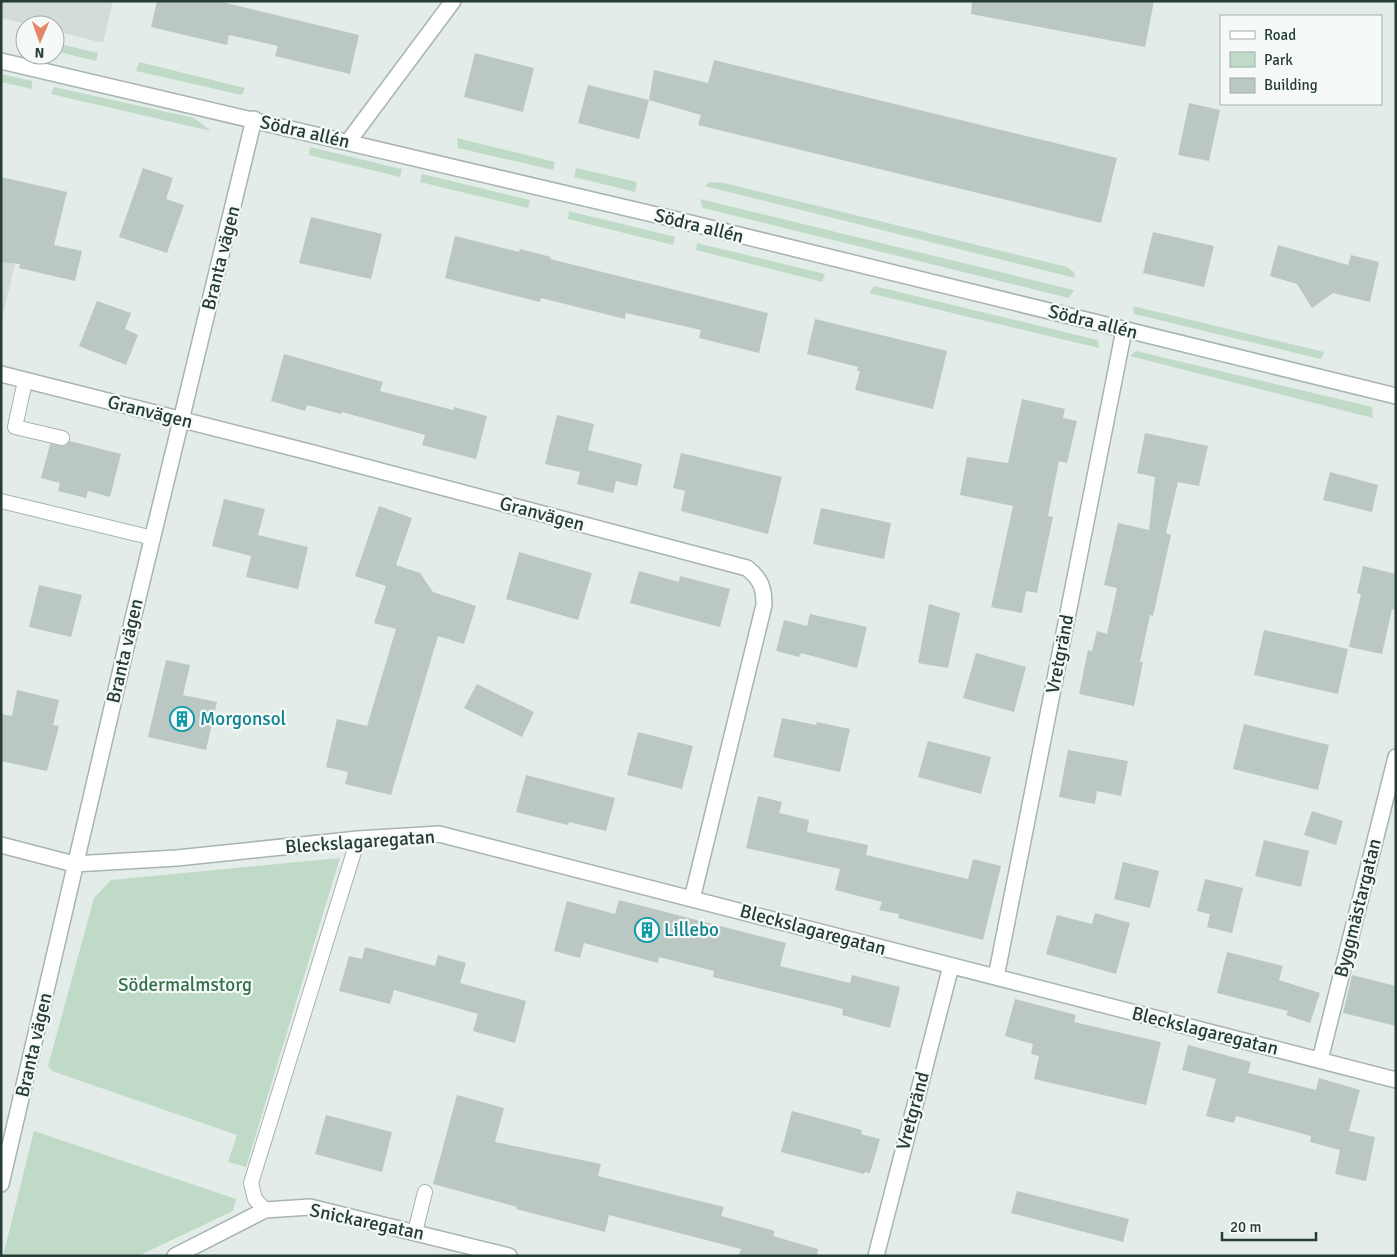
<svg xmlns="http://www.w3.org/2000/svg" width="1397" height="1257" viewBox="0 0 1397 1257" font-family="Signika,sans-serif">
<style>
.built{fill:#d3dcd8}
.green{fill:#bfdbc7}
.building{fill:#bac7c2}
.lines{fill:none;stroke-linecap:round;stroke-linejoin:round}
.service-casing{stroke:#a7b4b0;stroke-width:16}
.minor-casing{stroke:#a7b4b0;stroke-width:18}
.tertiary-casing{stroke:#a7b4b0;stroke-width:18}
.service{stroke:#fff;stroke-width:14}
.minor{stroke:#fff;stroke-width:15}
.tertiary{stroke:#fff;stroke-width:15}
.labels{text-anchor:middle;dominant-baseline:central;stroke-width:4.5;stroke-linejoin:round;paint-order:stroke}
.street-label{font-size:19px;fill:#253d36;stroke:#f5f9f7}
.culture-label{font-size:19px;fill:#0d838f;stroke:#f5f9f7;text-anchor:start}
.park-label{font-size:19px;fill:#33704a;stroke:#f5f9f7}
</style>
<rect width="100%" height="100%" fill="#e4ece9"/>
<path class="built" d="M1,1H113L103,43L55,31V25H29L1,18Z
M1,227L22,233L1,324Z"/>
<path class="green" d="M55,43L98,53L96,61L55,51Z
M139,62L245,88L242,95L136,71Z
M1,74L32,81V89L1,82Z
M54,87L194,118L211,131L51,94Z
M457,138L555,162L553,170L458,148Z
M310,147L402,169L400,177L309,155Z
M576,168L637,182L635,192L574,177Z
M422,174L530,200L528,208L420,182Z
M710,182L724,183L1067,267L1074,272L1075,278L705,186Z
M700,199L1074,290L1069,298L703,208Z
M569,211L675,237L673,245L568,219Z
M697,243L825,274L822,282L696,250Z
M874,286L1098,340L1099,348L869,293Z
M1133,306L1324,352L1321,359L1134,314Z
M1136,351L1372,407L1373,418L1130,356Z
M340,858L246,1167L228,1162L237,1135L52,1071L48,1066L94,898L111,880Z
M34,1131L236,1199L233,1211L138,1256H3Z"/>
<path class="building" d="M157,1H218L359,35L350,74L275,56L278,46L229,35L227,45L151,27Z
M972,1H1154L1145,47L971,14Z
M475,53L534,68L523,112L464,97Z
M714,60L1117,158L1101,223L698,125L701,115L649,100L654,70L708,83Z
M588,85L649,100L639,139L578,123Z
M1189,103L1220,110L1209,161L1178,155Z
M143,168L173,178L166,199L184,205L167,253L119,237Z
M1,177L67,192L54,245L82,251L75,281L19,268L20,264L1,262Z
M311,217L382,234L371,279L299,263Z
M1153,232L1214,246L1204,287L1143,273Z
M455,236L519,252L520,249L551,257L550,259L768,313L759,353L699,338L701,330L626,313L625,319L541,298L540,302L445,278Z
M1278,245L1348,265L1351,255L1379,262L1370,302L1333,293L1312,308L1297,284L1270,276Z
M97,301L131,313L125,329L138,335L126,365L79,346Z
M815,319L947,351L933,409L855,390L860,371H857L858,367L807,354Z
M284,354L383,382L380,391L453,410L454,407L487,416L476,459L422,445L425,435L342,412L341,414L307,405L305,411L271,401Z
M1022,399L1065,409L1063,418L1077,421L1067,463L1059,461L1048,516L1053,517L1037,593L1026,591L1022,613L991,607L1013,506L960,495L967,457L1008,463Z
M557,415L594,424L588,450L642,464L637,486L616,481L613,493L577,484L580,472L545,464Z
M1145,433L1208,446L1199,486L1178,482L1166,533L1171,535L1153,616L1150,615L1140,662H1143L1134,706L1079,694L1088,650L1092,651L1097,631L1107,634L1117,588L1104,585L1118,523L1149,530L1155,477L1137,473Z
M70,441L121,454L110,497L88,491L86,498L58,491L60,483L41,478L50,444L64,446Z
M681,453L782,477L768,534L681,511L685,491L673,488Z
M1330,472L1378,485L1372,512L1323,500Z
M224,499L265,509L258,535L308,547L298,589L246,577L251,556L212,546Z
M379,506L412,518L396,565L420,573L433,592L476,606L464,644L438,636L391,795L345,784L348,772L326,767L337,719L367,726L396,629L374,623L386,586L355,576Z
M821,508L891,523L884,559L813,544Z
M519,552L592,573L578,620L506,599Z
M1363,566L1396,574V610L1392,609L1382,654L1349,647L1361,594L1357,593Z
M639,571L679,582L680,576L730,589L720,627L630,603Z
M39,585L82,595L71,637L29,627Z
M929,604L960,613L948,668L918,663Z
M810,614L867,627L857,668L801,653L799,657L776,651L784,620L807,626Z
M1264,630L1348,649L1338,694L1254,675Z
M976,653L1026,667L1014,712L963,698Z
M166,660L190,665L183,695L217,702L206,750L148,737Z
M477,684L534,712L522,737L464,708Z
M17,690L59,700L53,725L59,726L47,771L1,761V714L12,716Z
M782,718L816,725L817,722L850,729L840,772L773,757Z
M1244,724L1329,745L1318,790L1233,769Z
M638,732L693,746L682,789L627,775Z
M928,741L991,757L981,794L918,777Z
M1068,750L1128,761L1121,796L1097,791L1095,804L1059,797Z
M526,775L615,798L606,831L569,822L568,825L516,812Z
M758,796L782,802L779,813L809,820L807,832L868,845L866,855L968,879L973,859L1001,866L983,940L898,918L899,914L879,910L882,902L835,890L840,869L746,848Z
M1312,811L1343,821L1336,845L1304,835Z
M1264,840L1309,851L1301,887L1255,876Z
M1123,862L1159,871L1150,908L1114,899Z
M1205,879L1243,888L1232,933L1207,927L1210,914L1197,911Z
M619,900L786,943L780,966L850,983L852,975L900,987L890,1028L842,1015L843,1009L713,977L714,971L659,957L658,963L584,943L580,958L554,951L567,901L615,914Z
M1095,913L1130,923L1116,974L1046,954L1057,915L1092,924Z
M365,947L435,966L438,955L466,963L460,983L526,1001L515,1043L473,1031L478,1014L394,990L390,1004L339,991L349,956L362,959Z
M1227,952L1283,966L1279,980L1320,993L1310,1023L1286,1015L1288,1011L1217,993Z
M1352,975L1396,986V1026L1343,1013Z
M1015,999L1076,1015L1074,1022L1161,1042L1146,1105L1034,1079L1039,1056L1031,1054L1033,1044L1005,1036Z
M1188,1045L1251,1062L1248,1073L1316,1090L1319,1078L1360,1090L1349,1131L1375,1137L1366,1181L1335,1174L1340,1150L1310,1142L1311,1136L1304,1134L1236,1116L1234,1123L1206,1116L1216,1079L1182,1070Z
M457,1095L504,1108L495,1142L601,1164L598,1176L724,1207L721,1216L775,1231L773,1236L818,1249L817,1256H739L741,1249L609,1215L605,1232L516,1209L517,1207L433,1184Z
M792,1111L862,1130L861,1134L880,1139L870,1173L865,1172L864,1174L781,1152Z
M326,1115L392,1132L382,1172L315,1154Z
M1017,1191L1129,1219L1123,1242L1011,1213Z"/>
<g class="lines">
<defs>
<path id="service" d="M25,381L15,427L62,438
M1,501L153,538
M265,1210L255,1199L251,1183L358,839
M415,1232L425,1192"/>
<path id="minor" d="M348,142L453,1
M1,374L313,453L747,568C761,579 764,588 764,605L692,899
M1,845L74,864L177,858L358,839L439,834L1396,1080
M996,977L1124,330
M1320,1060L1396,757
M1,1184L128,639L254,119
M175,1256L265,1210L310,1207L509,1256
M876,1256L951,966"/>
<path id="tertiary" d="M1,61L682,221L1396,396"/>
</defs>
<use href="#service" class="service-casing"/>
<use href="#minor" class="minor-casing"/>
<use href="#tertiary" class="tertiary-casing"/>
<use href="#service" class="service"/>
<use href="#minor" class="minor"/>
<use href="#tertiary" class="tertiary"/>
</g>
<defs>
<symbol id="building-ring" viewBox="-11 -11 22 22"><circle r="9.5" fill="#f5f9f7" stroke="#0f9aa8" stroke-width="1.5"/><path d="M-4-6H4V6H1V3H-1V6H-4ZM-2.5-4.3h1.7v1.8h-1.7ZM.8-4.3h1.7v1.8H.8ZM-2.5-1h1.7V.8h-1.7ZM.8-1h1.7V.8H.8Z" fill="#0f9aa8"/></symbol>
</defs>
<g fill-rule="evenodd">
<use href="#building-ring" x="168" y="705" width="28" height="28"/>
<use href="#building-ring" x="633" y="916" width="28" height="28"/>
</g>
<g class="labels">
<g class="street-label">
<text transform="translate(305 132) rotate(13)">Södra allén</text>
<text transform="translate(699 226) rotate(14)">Södra allén</text>
<text transform="translate(221 258) rotate(-76)">Branta vägen</text>
<text transform="translate(1093 322) rotate(14)">Södra allén</text>
<text transform="translate(150 412) rotate(14)">Granvägen</text>
<text transform="translate(542 514) rotate(15)">Granvägen</text>
<text transform="translate(125 651) rotate(-77)">Branta vägen</text>
<text transform="translate(1060 654) rotate(-79)">Vretgränd</text>
<text transform="translate(360 842) rotate(-4)">Bleckslagaregatan</text>
<text transform="translate(1358 908) rotate(-76)">Byggmästargatan</text>
<text transform="translate(813 930) rotate(15)">Bleckslagaregatan</text>
<text transform="translate(1205 1031) rotate(14)">Bleckslagaregatan</text>
<text transform="translate(34 1045) rotate(-77)">Branta vägen</text>
<text transform="translate(913 1111) rotate(-75)">Vretgränd</text>
<text transform="translate(367 1222) rotate(12)">Snickaregatan</text>
</g>
<g class="culture-label">
<text x="200" y="719">Morgonsol</text>
<text x="664" y="930">Lillebo</text>
</g>
<g class="park-label">
<text x="185" y="985">Södermalmstorg</text>
</g>
</g>
<rect width="1397" height="1257" fill="none" stroke="#253d36" stroke-width="5"/>
<rect x="1220" y="15" width="162" height="90" fill="#f5f9f7" stroke="#a2aeaa"/>
<rect x="1230" y="31" width="25" height="8" fill="#ffffff" stroke="#a2aeaa"/>
<text x="1264" y="40" font-size="15" fill="#253d36">Road</text>
<rect x="1230" y="52" width="25" height="15" fill="#bfdbc7" stroke="#a2aeaa"/>
<text x="1264" y="65" font-size="15" fill="#253d36">Park</text>
<rect x="1230" y="78" width="25" height="15" fill="#bac7c2" stroke="#a2aeaa"/>
<text x="1264" y="90" font-size="15" fill="#253d36">Building</text>
<g transform="translate(40 40) rotate(182)"><circle r="24" fill="#f5f9f7" stroke="#a2aeaa"/>
<path d="M0-4L9 19L0 12L-9 19Z" fill="#e68669"/>
<text y="-8" font-size="14" font-weight="bold" text-anchor="middle" fill="#253d36">N</text>
</g>
<path d="M1222 1232v8h94v-8" fill="none" stroke="#253d36" stroke-width="2.5"/>
<text x="1230" y="1232" font-size="15" fill="#253d36" stroke="#f5f9f7" stroke-width="4" paint-order="stroke">20 m</text>
</svg>
